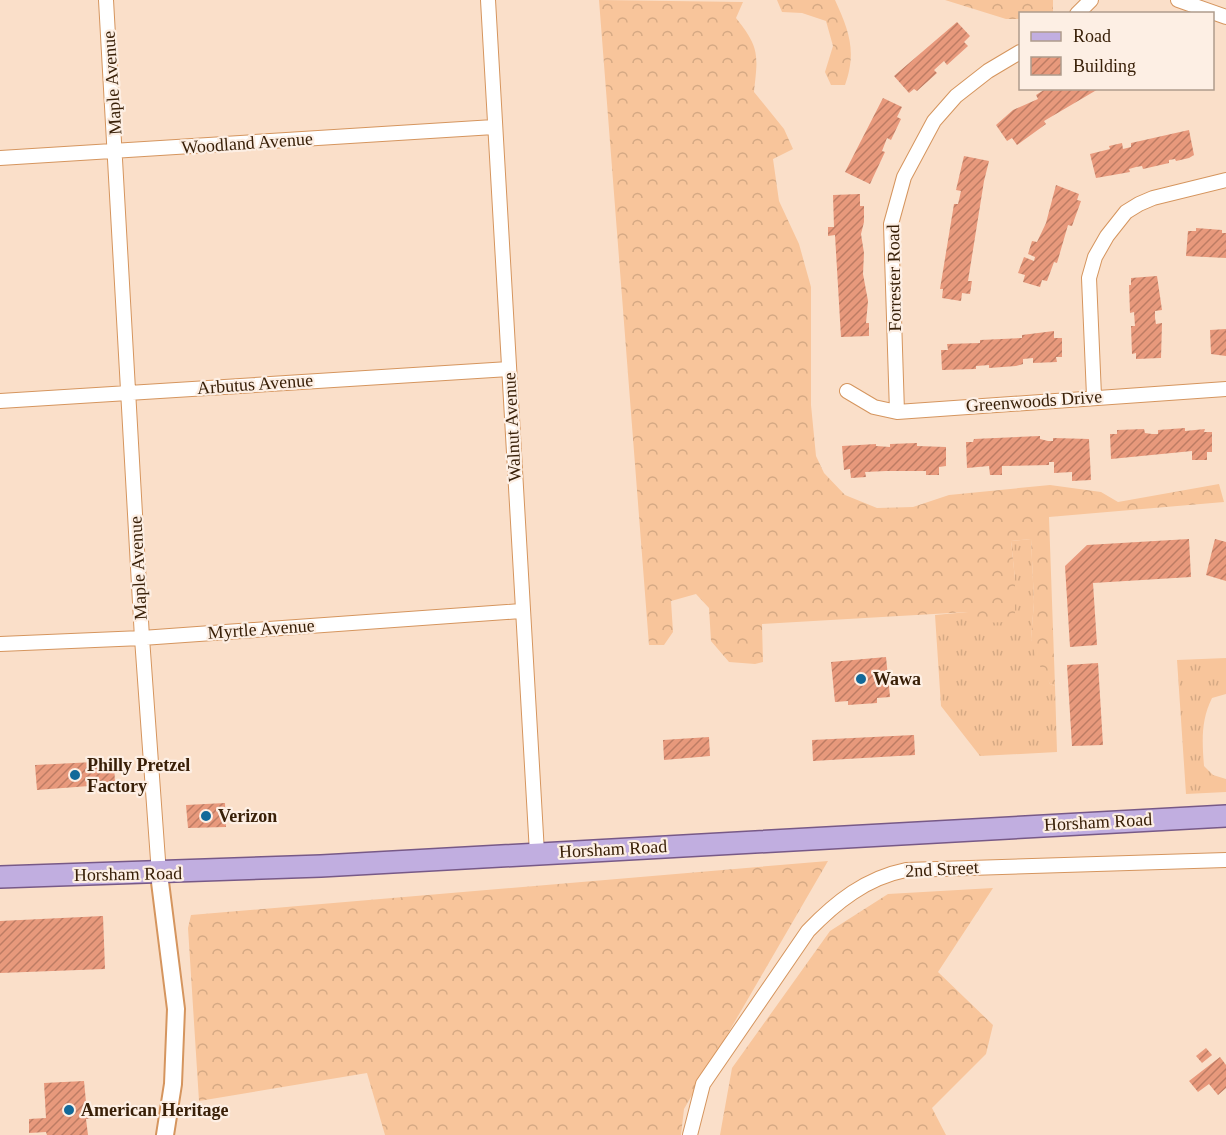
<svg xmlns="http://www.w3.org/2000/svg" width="1226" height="1135" viewBox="0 0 1226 1135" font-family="Georgia,serif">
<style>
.grass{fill:url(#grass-tufts)}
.forest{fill:url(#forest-crowns)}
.building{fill:url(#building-hatch)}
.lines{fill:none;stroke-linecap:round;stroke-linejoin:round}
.minor-casing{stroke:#d5955e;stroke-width:16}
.tertiary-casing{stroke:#d5955e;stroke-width:20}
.primary-casing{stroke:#775987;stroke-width:24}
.minor{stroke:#fff;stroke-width:14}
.tertiary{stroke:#fff;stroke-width:16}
.primary{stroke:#c1aee0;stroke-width:21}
.poi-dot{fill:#136999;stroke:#fdefe4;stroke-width:2}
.labels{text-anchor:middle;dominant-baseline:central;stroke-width:4.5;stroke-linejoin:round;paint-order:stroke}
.street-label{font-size:18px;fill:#392008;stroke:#fdefe4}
.poi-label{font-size:18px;font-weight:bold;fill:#392008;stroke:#fdefe4;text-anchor:start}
</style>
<defs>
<pattern id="grass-tufts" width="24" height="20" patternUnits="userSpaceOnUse" patternTransform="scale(1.5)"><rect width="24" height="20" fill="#f8c59b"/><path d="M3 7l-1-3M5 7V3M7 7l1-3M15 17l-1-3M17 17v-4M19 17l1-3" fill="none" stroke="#d5a984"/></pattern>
<pattern id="forest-crowns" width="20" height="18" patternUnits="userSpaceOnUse" patternTransform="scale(1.5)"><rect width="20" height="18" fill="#f8c59b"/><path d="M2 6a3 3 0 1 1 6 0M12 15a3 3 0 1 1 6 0" fill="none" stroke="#d5a984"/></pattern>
<pattern id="building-hatch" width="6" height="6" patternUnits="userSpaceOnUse" patternTransform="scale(1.5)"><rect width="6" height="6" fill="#e8997c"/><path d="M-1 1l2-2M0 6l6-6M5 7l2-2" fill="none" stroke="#bd7c64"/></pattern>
</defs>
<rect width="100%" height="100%" fill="#fadfc9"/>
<path class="grass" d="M1031,539L1034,602L1031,639L1050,684L1055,686L1057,752L980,756L941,706L935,615L968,612L1015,613V579L1011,541Z
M1226,658V694L1212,698C1201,720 1202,741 1204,766L1213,775L1226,779V792L1186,794L1177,660Z"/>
<path class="forest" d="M599,0L743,2L736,18C760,48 758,55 754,92L784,129L793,149L773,159L779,201L799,244L811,287V405L816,456L824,473L845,495L877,508L913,507L949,495L1050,485L1101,492L1118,502L1219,484L1224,502L1049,517L1055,686L1050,684L1036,659L1031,639L1034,602L1031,539L1011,541L1015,579V613L1005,622L982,623L968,612L762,624L763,662L755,664L729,662L711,641L709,608L696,594L671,601L673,632L664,645H649Z
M777,0H835C849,31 857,51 845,85H831L825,72L833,46L826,21L802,13L782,12Z
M945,0H1053V12L1020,14V19H1006Z
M828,861L684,1109L681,1135H385L367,1073L199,1101L188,928L191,915Z
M993,888L938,972L993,1025L986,1054L932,1108L946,1135H720L732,1068L830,931L888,894Z"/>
<path class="building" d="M957,22L970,36L964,42L968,46L947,65L944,61L934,70L937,73L917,91L914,89L909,93L894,76Z
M1047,88H1100L1044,121L1046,124L1017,145L1012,138L1007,141L996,125L1013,110L1038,99L1036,95Z
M883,98L902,107L897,117L901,119L891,140L887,138L882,151L885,152L870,184L845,172Z
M1189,130L1194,155L1189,158L1176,161L1175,159L1169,160V163L1143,169L1142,166L1136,167L1129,169L1130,172L1096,178L1090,154L1110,149L1109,146L1122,143L1123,149L1131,147V143Z
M964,156L989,161L984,181L968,281H972L970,294L962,293L961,301L942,298L943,289H940L954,204H958L961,191L956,190Z
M1056,185L1079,194L1077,200L1081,201L1072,226L1068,225L1057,263L1054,262L1047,281L1042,280L1040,287L1023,282L1025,275L1018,273L1024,257L1034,261L1035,257L1028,254L1032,241L1037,242L1046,223Z
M860,194V206H864V222L861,234L864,253L863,274L868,301L866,323H869V336L841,337L835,235L828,236V227H834L833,195Z
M1196,228L1222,230V233H1226V258L1186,256L1188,231H1196Z
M1157,276L1162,310L1155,311V318L1156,324L1162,323L1161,358L1136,359V353L1132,354L1131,326H1135L1134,312L1130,313L1129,285H1131V278Z
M1226,329V356L1211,354L1210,330Z
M1054,331V338H1062V357H1056L1057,362L1033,363V358L1023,359V364L1016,366L989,368V365L976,366V369L942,370L941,350H948L947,344L980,343V340L1022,338V335Z
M1185,428V431L1205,429L1204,432H1212V452H1207V460H1192V451L1111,459L1110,434H1117V430L1144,429L1145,433L1152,434H1158V430Z
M1040,436V439L1048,441H1053V438L1089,439L1091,480L1072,481V472L1054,473V462H1049V465L1002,466V475H990L989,466L967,468L966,442H973L974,439Z
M917,443V446L946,447V466L939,467V475H926V471H886L865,472L866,477L851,478L850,469L844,470L842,446L876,444V446L890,447V444Z
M1189,539L1191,577L1093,583L1097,645L1070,647L1065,566L1087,545Z
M1215,539L1226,542V581L1206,575Z
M886,657L890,697L877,698V703L848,705V701L835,702L831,662Z
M1098,663L1103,745L1072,746L1067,665Z
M914,735L915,755L813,761L812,740Z
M709,737L710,756L664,760L663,740Z
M114,761L115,784L37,790L35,765Z
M225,803L226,827L188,828L186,805Z
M103,916L105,969L0,973V921Z
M1206,1048L1212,1055L1202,1063L1196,1056Z
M1220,1057L1226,1065V1088L1218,1095L1209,1084L1198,1092L1189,1081Z
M84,1081L86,1102H91L92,1118L86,1119L88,1135H47L46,1132L29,1133V1119L46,1118L44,1083Z"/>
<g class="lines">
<defs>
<path id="minor" d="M106,0L142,638L159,874
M488,0L537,853
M1178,0L1226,17
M1077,14L1091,0
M0,158L494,127
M847,391L874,407L897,412L1226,389
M1094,396L1089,278L1095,257L1107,236L1126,212L1139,204L1153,198L1226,180
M0,401L509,369
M897,412L891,224L904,177L934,121L956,96L988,71L1020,52
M0,644L142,638L521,611
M690,1135L703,1084L808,931C836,902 866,878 906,870L1226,860"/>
<path id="tertiary" d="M159,874L176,1009L173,1084L165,1135"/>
<path id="primary" d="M0,877L321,866L1226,816"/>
</defs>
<use href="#minor" class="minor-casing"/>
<use href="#tertiary" class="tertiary-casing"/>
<use href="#primary" class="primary-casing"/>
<use href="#minor" class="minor"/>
<use href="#tertiary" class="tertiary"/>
<use href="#primary" class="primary"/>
</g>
<g class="poi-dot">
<circle cx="861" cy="679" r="6"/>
<circle cx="75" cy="775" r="6"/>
<circle cx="206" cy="816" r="6"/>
<circle cx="69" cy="1110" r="6"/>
</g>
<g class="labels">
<g class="street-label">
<text transform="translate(112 83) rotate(-94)">Maple Avenue</text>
<text transform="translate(247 143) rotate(-4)">Woodland Avenue</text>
<text transform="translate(894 278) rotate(-91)">Forrester Road</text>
<text transform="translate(255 384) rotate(-4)">Arbutus Avenue</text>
<text transform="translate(1034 401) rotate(-4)">Greenwoods Drive</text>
<text transform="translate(512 427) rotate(-93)">Walnut Avenue</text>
<text transform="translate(138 568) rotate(-93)">Maple Avenue</text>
<text transform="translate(261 629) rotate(-4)">Myrtle Avenue</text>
<text transform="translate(1098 822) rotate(-3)">Horsham Road</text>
<text transform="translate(613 849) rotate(-3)">Horsham Road</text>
<text transform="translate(942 869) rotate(-3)">2nd Street</text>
<text transform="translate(128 874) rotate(-1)">Horsham Road</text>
</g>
<g class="poi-label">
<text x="873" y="679">Wawa</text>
<text x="87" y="765">Philly Pretzel<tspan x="87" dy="21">Factory</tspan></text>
<text x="218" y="816">Verizon</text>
<text x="81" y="1110">American Heritage</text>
</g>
</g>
<rect x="1019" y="12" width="195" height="78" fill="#fdefe4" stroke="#af9c8c" stroke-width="1.5"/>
<rect x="1031" y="32" width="30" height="9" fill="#c1aee0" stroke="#af9c8c" stroke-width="1.5"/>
<text x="1073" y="42" font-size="18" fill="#392008">Road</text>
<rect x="1031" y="57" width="30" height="18" fill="url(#building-hatch)" stroke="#af9c8c" stroke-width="1.5"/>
<text x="1073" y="72" font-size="18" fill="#392008">Building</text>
</svg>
